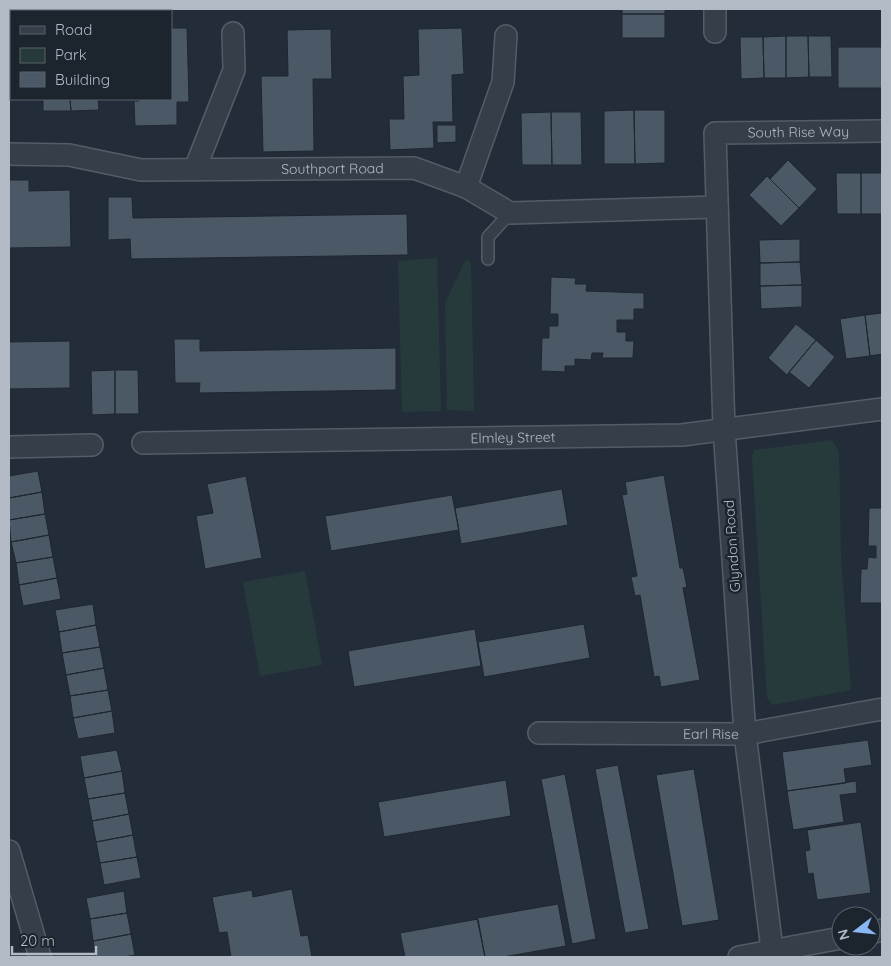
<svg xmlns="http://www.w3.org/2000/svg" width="891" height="966" viewBox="0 0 891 966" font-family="Quicksand,sans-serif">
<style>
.green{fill:#263a3b}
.building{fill:#4b5865;stroke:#1e2630}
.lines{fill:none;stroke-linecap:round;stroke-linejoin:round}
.service-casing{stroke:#545d67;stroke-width:14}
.minor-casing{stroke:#545d67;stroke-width:24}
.service{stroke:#363f49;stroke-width:11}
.minor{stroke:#363f49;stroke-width:21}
.labels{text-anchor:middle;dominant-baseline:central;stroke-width:5;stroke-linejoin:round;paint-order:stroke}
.street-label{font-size:14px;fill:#b1bac5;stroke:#1c242e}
</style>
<rect width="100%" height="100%" fill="#232d39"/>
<path class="green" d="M437,258L441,411L402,412L398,261Z
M466,259L471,262L474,411L447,410L445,303Z
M832,440L839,452L841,558L851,690L772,705L767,697L752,457L754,450Z
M305,571L322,665L260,676L243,582Z"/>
<path class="building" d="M622,9H665V14H622Z
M622,14H665V38H622Z
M171,28H187L189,102H177V125L135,126L134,101H139V99H171Z
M462,28L464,74L452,75L453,122H433L434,148L390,150L389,119H404L403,76L419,75L418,29Z
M331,29L332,79H313L314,151L263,152L261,76H288L287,30Z
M786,36H808L809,77L786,78Z
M786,36V78H764L763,37Z
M808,36H831L832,77H809Z
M740,37H763L764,78L741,79Z
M838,47H882V88H838Z
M43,99H70L71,111H43Z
M70,99H98L99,110L71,111Z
M634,110H665V163L635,164Z
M634,110L635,164H604V111Z
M551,112H581L582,165H552Z
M551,112L552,165H522L521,113Z
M437,125H456V142L437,143Z
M788,160L817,189L799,208L770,179Z
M836,173H861V214H837Z
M861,173H882V214H861Z
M767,176L799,208L781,226L749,195Z
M9,180H29V191L70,190L71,247L9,248Z
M108,197H132L133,218L407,214L408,255L131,259L130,239L108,240Z
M800,239V262L760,263L759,240Z
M800,262L802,285L760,286V263Z
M551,277L576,278L575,284H587L586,291L644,293V309H634V320H617V332H626V341H634L633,358H602L603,353H592L591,360L575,359V366H565V372L541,371L542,338H549V326H558V314H550Z
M802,285V307L761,309L760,286Z
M882,313V354L870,356L865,315Z
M865,315L870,356L846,359L840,319Z
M796,324L816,340L787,375L768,358Z
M174,339H200V351L396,348V390L199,393L200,383H175Z
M816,340L835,357L809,388L789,372Z
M70,341V388L9,389V342Z
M115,370H138L139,414H115Z
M115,370V414L92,415L91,371Z
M38,471L42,492L9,498V476Z
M664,475L680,568H683L687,587L683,588L700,680L661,687L659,676L654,677L640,595L635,596L631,577L637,576L622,495L627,494L625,482Z
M246,476L262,558L205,569L196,516L213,513L207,484Z
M562,489L568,525L461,544L455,508Z
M42,492L45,514L9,520V498Z
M452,495L459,530L331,551L325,516Z
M869,508H882V603H860L861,569H867L868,557L876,558V546H868Z
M45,514L49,535L11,542L9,520Z
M49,535L53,557L16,563L11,542Z
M53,557L57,578L19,585L16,563Z
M57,578L61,599L23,606L19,585Z
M93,604L96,625L59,632L55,610Z
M584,624L590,658L484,677L478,642Z
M96,625L100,647L62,653L59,632Z
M475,629L481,666L354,687L348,651Z
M100,647L104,668L66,675L62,653Z
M104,668L108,690L70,696L66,675Z
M108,690L112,711L73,718L70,696Z
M112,711L115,733L78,739L73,718Z
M868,740L872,765L844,769L846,783L787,791L782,752Z
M117,750L122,771L84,778L80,756Z
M618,765L649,929L625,933L595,769Z
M694,769L719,920L682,926L656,775Z
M122,771L125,793L88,799L84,778Z
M565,774L596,939L572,944L541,779Z
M506,780L511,816L384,837L378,802Z
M856,781L857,793L840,795L844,822L793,830L787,791Z
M125,793L129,814L92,821L88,799Z
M129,814L133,835L96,842L92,821Z
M861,822L871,893L817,900L813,873L808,874L805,851L810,850L807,830Z
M133,835L137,857L100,863L96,842Z
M137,857L141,878L104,885L100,863Z
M292,889L301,936L308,935L312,957H231L227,932L219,933L212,897L252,890L253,897Z
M124,891L127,913L90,919L86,898Z
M558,904L566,946L503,957H485L477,918Z
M127,913L131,934L93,941L90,919Z
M478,919L485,957H405L400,933Z
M131,934L135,955L125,957H96L93,941Z"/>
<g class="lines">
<defs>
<path id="service" d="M488,259V237L510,213"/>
<g id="minor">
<path d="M715,9V32"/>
<path id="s1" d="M9,154L69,155L141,170L414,168L466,187L510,213L717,207"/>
<path d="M195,169L234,70L233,33"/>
<path d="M466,187L503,82L506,36"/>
<path id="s2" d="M143,443L682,435L882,409"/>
<path d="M9,447L92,445"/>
<path id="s3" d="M539,733L745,734L882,709"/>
<path d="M9,851L40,957"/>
<path d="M871,933L882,930"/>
<path d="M739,957L841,938"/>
<path id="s4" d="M773,957L745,734L724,429L715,133L882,131"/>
</g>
</defs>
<use href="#service" class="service-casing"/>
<use href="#minor" class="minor-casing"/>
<use href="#service" class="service"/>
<use href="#minor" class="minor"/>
</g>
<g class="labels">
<g class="street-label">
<text stroke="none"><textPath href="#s4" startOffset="910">South Rise Way</textPath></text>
<text stroke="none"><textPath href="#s1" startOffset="325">Southport Road</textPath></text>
<text stroke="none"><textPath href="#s2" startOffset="370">Elmley Street</textPath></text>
<text transform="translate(732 546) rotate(-94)">Glyndon Road</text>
<text stroke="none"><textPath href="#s3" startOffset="172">Earl Rise</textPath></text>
</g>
</g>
<rect width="891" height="966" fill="none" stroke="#b1bac5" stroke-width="20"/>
<rect x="10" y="10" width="162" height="90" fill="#1c242e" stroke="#58606a"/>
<rect x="20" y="26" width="25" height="8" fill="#363f49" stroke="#58606a"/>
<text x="55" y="35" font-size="15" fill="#b1bac5">Road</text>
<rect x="20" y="48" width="25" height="15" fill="#263a3b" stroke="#58606a"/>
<text x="55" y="60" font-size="15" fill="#b1bac5">Park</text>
<rect x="20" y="72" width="25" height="15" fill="#4b5865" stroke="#58606a"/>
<text x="55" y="85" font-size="15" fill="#b1bac5">Building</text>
<g transform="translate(856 931) rotate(254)"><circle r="24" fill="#1c242e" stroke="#58606a"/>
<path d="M0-4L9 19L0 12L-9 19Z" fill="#89b7f2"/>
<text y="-8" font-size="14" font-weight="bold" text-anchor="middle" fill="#b1bac5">N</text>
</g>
<path d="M12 946v8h84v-8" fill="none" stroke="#b1bac5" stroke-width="2.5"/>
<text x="20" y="946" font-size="15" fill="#b1bac5" stroke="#1c242e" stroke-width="4" paint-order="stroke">20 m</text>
</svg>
